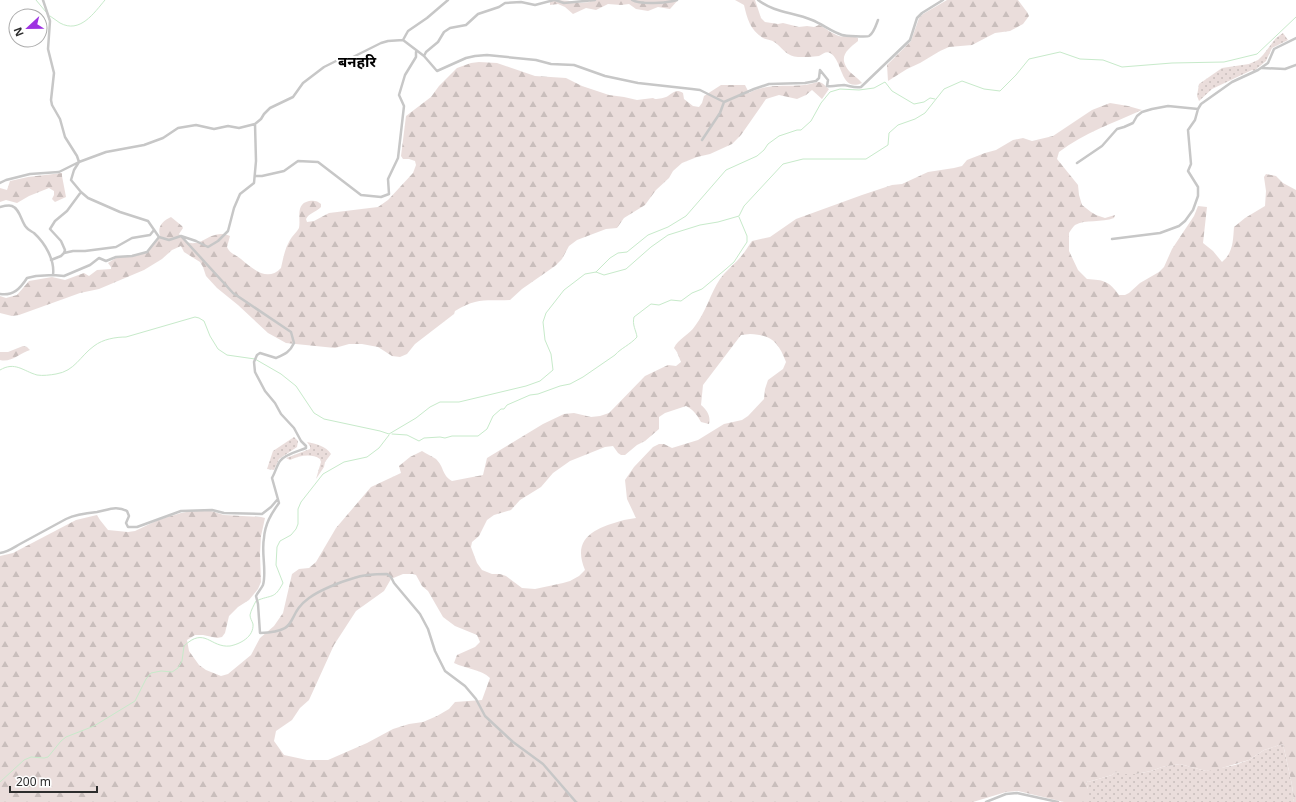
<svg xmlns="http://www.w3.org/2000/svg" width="1296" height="802" viewBox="0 0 1296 802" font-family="'Noto Sans','Noto Sans Devanagari',sans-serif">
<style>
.green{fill:url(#green-dots)}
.forest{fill:url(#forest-firs);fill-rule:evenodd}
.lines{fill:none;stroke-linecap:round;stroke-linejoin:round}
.stream{stroke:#c7eaca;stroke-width:1}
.street{stroke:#c7c7c7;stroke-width:2.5}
.labels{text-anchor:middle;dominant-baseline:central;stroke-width:4;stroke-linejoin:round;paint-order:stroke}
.quarter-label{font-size:15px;font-weight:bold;fill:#000;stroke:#fff}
</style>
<defs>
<pattern id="green-dots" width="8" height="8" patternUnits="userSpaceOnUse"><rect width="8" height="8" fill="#eadddb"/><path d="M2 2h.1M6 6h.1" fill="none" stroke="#c9bebc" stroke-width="1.8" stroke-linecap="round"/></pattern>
<pattern id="forest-firs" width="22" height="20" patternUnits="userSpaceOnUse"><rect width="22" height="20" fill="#eadddb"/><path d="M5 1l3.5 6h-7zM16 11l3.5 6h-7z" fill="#c9bebc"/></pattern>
</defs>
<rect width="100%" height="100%" fill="#fff"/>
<path class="green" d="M1283,33L1288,40L1272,48L1266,61L1254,71L1252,70L1212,89L1199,101L1197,96L1199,84L1222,68L1249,64L1258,60L1263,55L1276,38Z
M294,437L298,441L297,447L279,459L274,470L267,469L273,451Z
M307,442C316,444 326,446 331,454L325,462L324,467L316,479L321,462L320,459C311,453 299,456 290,460L286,458L310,449V446Z
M1283,744L1292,785L1294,802H1088V789L1086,781L1088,782L1112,775L1116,772L1136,774L1151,771L1162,767L1180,764L1206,771L1235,765L1249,760L1264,750Z"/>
<path class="forest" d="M550,0C558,0 571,0 577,3L590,2V0H678L670,9L658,7L648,11L636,9L629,4L621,5L608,4L596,10L586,8L573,14L565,7L558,4L550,5Z
M735,0H755L761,18L765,22L778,24L783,23L799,27L807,26L814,27L819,25C826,28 832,34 839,36C845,38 852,34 858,38V41C847,50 837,57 850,72C854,76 859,79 862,83C840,93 843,60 830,53C826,51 823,54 819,56C813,57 804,57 798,57C787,56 784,50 777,44C773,40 768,40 763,38C750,30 747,18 744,5Z
M947,0H1018L1027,12L1029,16L1023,24L1010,31L995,33L972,45L949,47L940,51L920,63L907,69L888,81L887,65L911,41L919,18L923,14Z
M479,62L497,63L535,76L566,78L582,86L609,95L624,97L637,100L653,98L655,99C659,99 665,98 668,96C674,92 676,89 683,93L684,99L693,106L699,107L702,103L704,96L721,85H745L749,93C768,83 784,87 804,85C809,85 815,82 819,82C824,83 826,87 829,89L822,99L812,90L806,95L797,99L779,95L766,99L741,135L732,144L710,154L697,157L682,163L673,171L669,178L656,190L645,205L624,218L617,228L606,229L577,240L569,246L562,259L555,266L522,289L510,300C486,301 477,297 455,311L454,314L415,344L407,354L400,357L392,356L378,347L362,344H349L335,348L286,343L268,333L238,305L217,288L206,276L203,267L200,262L184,252L181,246L172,250L162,259L144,270L99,289L80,293L19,315L12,316L0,313V296L6,298L17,295L29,281L52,277L65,280L84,273L89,276L97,270L111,269V267L108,263L116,258L147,252L160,236C157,226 163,221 171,217L182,226L183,228L179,234L186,242C204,248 210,228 230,236L227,247C230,254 235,254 241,259C252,268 267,283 281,268C283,259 285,248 290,240C292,236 297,232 299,228C301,218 295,204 309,201C314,200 318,201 321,204V207C316,212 309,213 306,219L307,222L314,221L329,213L378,207L388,200L413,173L416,165L415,161L409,159H403L401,156L406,116L431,97L439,86L457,68L471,63Z
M1110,103L1128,106L1142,110C1113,123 1084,133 1059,152L1057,159L1078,185L1079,195L1082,205L1091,212L1096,215L1105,218L1115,215L1114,218C1102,223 1085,219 1075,225C1073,227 1070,231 1069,233V251L1078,270L1087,279C1104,280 1109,281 1119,295H1125L1129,293L1140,283L1159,272L1164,267L1172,249L1194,216L1198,206L1207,207L1203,243L1213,251L1222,262C1233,253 1233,241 1234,227L1245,218L1265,206L1266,191L1264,177L1266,174L1276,176L1283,183L1296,190V802H1294L1292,785L1283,744L1264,750L1249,760L1215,770L1206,771L1180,764L1162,767L1151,771L1136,774H1125L1116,772L1112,775L1088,782L1086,781L1088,789V802H1064L1018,791L1006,792L973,802H0V556L13,553L76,520L97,515L100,520L108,530L128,532L135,531L158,520L181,513L192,511H211L224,515L261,517L265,518L261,536L260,554L261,582L258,589L249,600L238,607L229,616L225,633L222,637L217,638L203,635H195L187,640L189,651L199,665L206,670L221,676L228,674L251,655L260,638L274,626L283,613L292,574L299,569L309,568L316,562L336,528L371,487L401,473L399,466L410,457L422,451C426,454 432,456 436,459C445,468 441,474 452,481L483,475L487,458L543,424L564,414L574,413L591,417L600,416L609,413L645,376L668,365L676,366L681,362L677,352L674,348C678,339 689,335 695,326C706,312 710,294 720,279C725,272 731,267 737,261C743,255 747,248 752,241L770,237L796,219L862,195L892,185L902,184L928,172L954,168L962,166L967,160L985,153L996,150L1013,140L1023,138L1032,141L1053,136L1092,110ZM750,334C771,335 778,341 786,362L783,369L768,380L765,389L764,399L748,416L742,420L724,424L698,440L672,448L664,444H659L653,447L634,467L625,480L627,499L636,518C632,519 628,519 624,520C596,528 571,537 585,570L579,576L570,581L563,583L535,589L522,588L506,576L500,574H492L482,570L477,563L471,547L472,542L479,536L487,520L494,515L511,510L520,500L541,487L553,473L570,461L605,447L613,446L618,453L621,455H625L637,445L645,441L659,429V417L665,413L686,406C694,410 697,415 701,422L709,424C711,416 707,410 701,405L703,385L741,335ZM403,574H413L416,575L422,586L428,591L443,617L455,626L477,635L480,642L475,647L457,655L454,663C466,669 481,669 490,678L482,700L455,702L449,709L437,716L423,722L409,724L393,729L367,743L328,760H307L284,755L274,741L276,731L292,720L300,708L309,700L334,645L356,611L384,591L391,579Z
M62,173V176L66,197L55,202L52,199L54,195V191L49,188L29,196L17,203L6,200L0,202V188L7,190L10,181L28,177Z
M23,346L27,347L30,350C20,353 11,363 0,360V352H8Z"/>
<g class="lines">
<path class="stream" d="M36,0L46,12
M50,16C53,18 57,21 60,23C80,34 94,13 105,0
M596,272L610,258L618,253L627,252L648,235L668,227L686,216L726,170L757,156L764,150L768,144L779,136L797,130H801L811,121L821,103L830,92L840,89L859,90L874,88L885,82L892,91L914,104L924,102L930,98L935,99
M0,370C15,361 23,371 37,375C43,376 50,375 56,374C75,371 80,356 94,346C103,339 116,337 126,337L195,317L199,318L204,321L210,336L218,349L227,355L255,359L281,374L296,386L314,413L324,419L380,431L389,434L416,418L430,407L440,402H459L526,386L540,381L553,370L551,354L545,340L543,322L546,313L564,290L585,274L596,272L604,275L626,269L651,247L668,235L700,225L718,222L739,216L744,206L783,164L803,159H866L888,145L889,133L898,125L915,119L925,113L944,89L962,81L984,89L1000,91L1016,75L1029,59L1060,52L1080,59L1103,60L1122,67L1172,63L1224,62L1257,54L1296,17
M392,434L407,435L419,441L424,438L440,437L445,438L452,436H478L487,429L493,416L501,409H504L507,405L530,395L538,394L560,386L570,384L583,377L615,355C621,348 630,345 637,337C636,330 632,325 634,317L651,304L659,305L671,300L681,301L692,293L702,289L726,269L734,262L743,248L747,242V236L739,217
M0,782L24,760L31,757L44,758L48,757L61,741L66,737L94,726L135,701L146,679L151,673L161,671L172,672L178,668L182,661L184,646C205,626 210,648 230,646C240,644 254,637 253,624C252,621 250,618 250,615C251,610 254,605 256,601C272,594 274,600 283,583L276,565L277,547L280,541L291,535L296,529L298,524V509L301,502L323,474L344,462L367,457L379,448L389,435"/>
<path class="street" d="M43,0L50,21L48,49L54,73L51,100L52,105L60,119L65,137L77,156L79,162L74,170L71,180L81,192L88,198L120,212L148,221L159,237
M555,0L564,3L595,0
M632,0C641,5 667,3 677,0
M758,0C775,13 793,12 812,20C822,24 832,32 842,35C845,36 867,37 869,36C874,33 876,25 878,20
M403,40L424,56L437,71L466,58L475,56L487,55L536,60L551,64L574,65L605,76L638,83L692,89L700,90L724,102
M424,56L426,52L438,42L444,32L450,28L466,25L478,14L499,7L505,3L521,2L535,5L554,0
M1262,68L1285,69L1296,65
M702,140L720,113L724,102L754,89L769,84L805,83L816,81L819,78L820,70L828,80L827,86C833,87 839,85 844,85C851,86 854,88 861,87L910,40L917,18L922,13L943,0
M1077,163L1102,146L1117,129L1124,127L1133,123L1137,116L1142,112L1152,109L1168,106L1198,109L1201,104L1232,82L1258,70L1268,63L1274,49L1296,38
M255,176H262L284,171L298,161L318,162L361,195L381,197L389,194L388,179L398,158L404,106L399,95L405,75L416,57V52
M0,183L6,180L30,174L59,172L79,162L106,152L144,145L163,138L178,128L196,125L214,129L228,126L239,128L255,124L261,119L264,114L270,108L293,97L303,83L324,67L336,61L351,58L381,43L388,41L403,40L408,31L427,18L448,0
M0,207C4,206 9,205 12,206C20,209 21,221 26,227C28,230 31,231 34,233C45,243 55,260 53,275
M181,236L233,293L291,332L294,343C290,352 285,354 276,358L260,353L257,355L254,362L255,372L265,391L275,403L281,414L294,428L301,441L306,446V448C299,451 285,454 280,461C277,465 275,473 272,478L279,503C271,514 265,524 264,538C261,552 267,572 263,585C261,589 258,592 256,596L258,604L260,633C302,632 284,616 309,598C320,590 340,582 354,578C362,575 378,574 387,574L391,577L394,583L420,614L428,629L435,651L445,671L465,686L476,699L485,716L513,742L543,764L576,802
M1112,239L1160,233L1179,226L1185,221L1193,210L1198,196V187L1188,171L1191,164L1188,130L1195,120L1198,109
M64,253L65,250L61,241L50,229L55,221L67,211L81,192
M51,260L61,256L64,253L73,251H85L116,247L132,238L150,235L154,230
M0,294C13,296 20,289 27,278L36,276L53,275L64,276L90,265L99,258L106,261L116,257L132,256L147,252L159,237L169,240L181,236L196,241L208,247L218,241L228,231L234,208L240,194L254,183L256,161L255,124
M0,553C8,552 13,548 20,544C35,536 51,527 66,519C76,514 86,513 97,512C108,510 116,505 127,511L129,516L126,523L128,527H137L181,511L212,510L224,513L262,514L271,507L277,500
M986,802L1006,794L1017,793L1058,802"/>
</g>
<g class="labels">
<g class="quarter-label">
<text x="357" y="61">बनहरि</text>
</g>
</g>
<g transform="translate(28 28) rotate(248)"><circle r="19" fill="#ffffff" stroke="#ababab"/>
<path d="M0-3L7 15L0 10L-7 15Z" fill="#9e33e1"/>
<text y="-6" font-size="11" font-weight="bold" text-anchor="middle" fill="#2d2d2d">N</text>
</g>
<path d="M10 786v6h87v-6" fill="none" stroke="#2d2d2d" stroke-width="2"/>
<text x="16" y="786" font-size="12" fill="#2d2d2d" stroke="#ffffff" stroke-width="3" paint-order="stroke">200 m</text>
</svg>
